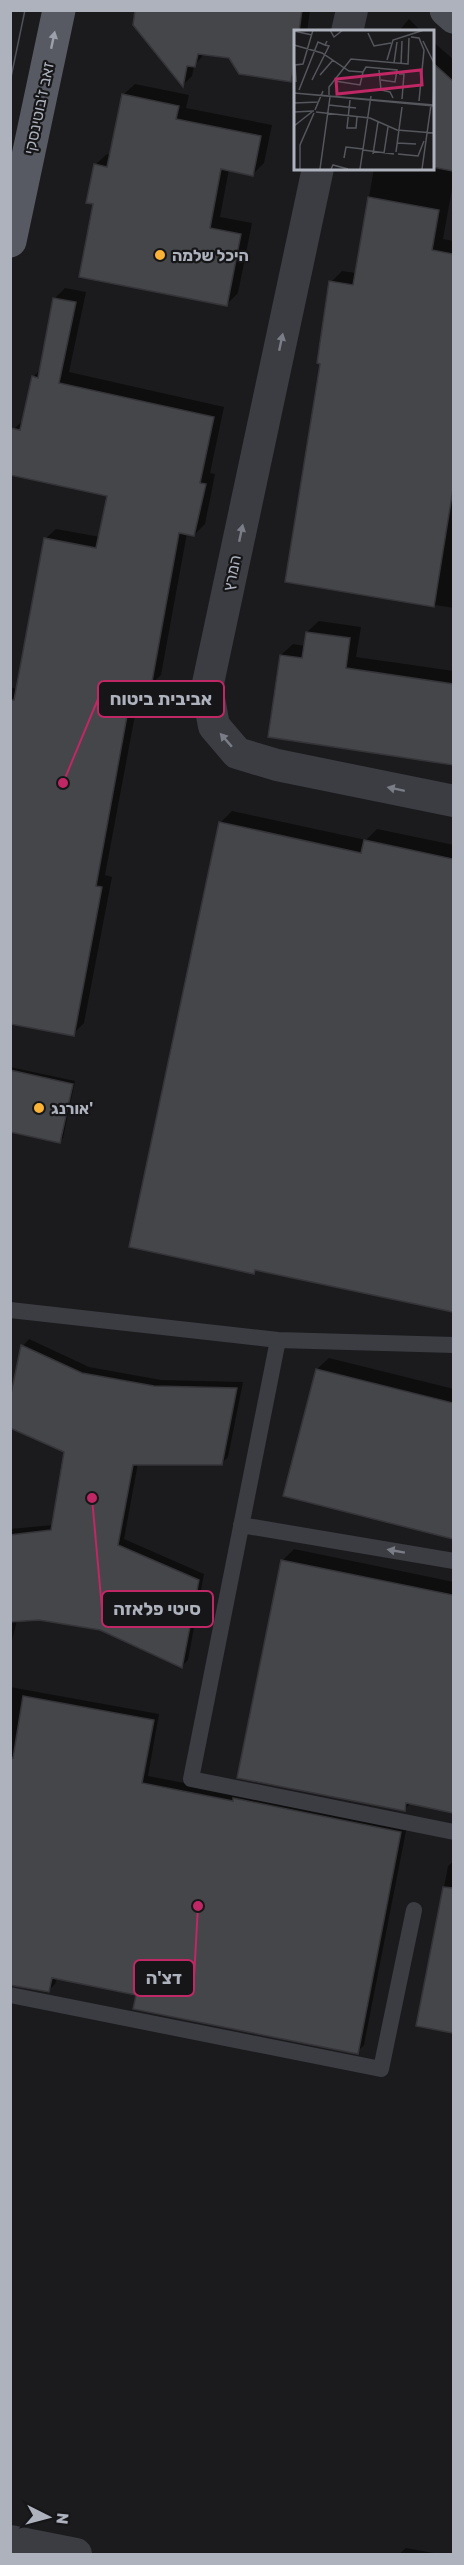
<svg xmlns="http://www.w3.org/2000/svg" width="464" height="2565" viewBox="0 0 464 2565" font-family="Rubik,'Noto Sans Hebrew',sans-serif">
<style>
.shadow{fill:#0007}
.building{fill:#45464a;stroke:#353539;stroke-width:1.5}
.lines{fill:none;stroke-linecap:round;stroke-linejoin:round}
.lane{stroke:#3b3d43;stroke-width:16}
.street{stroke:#3b3d43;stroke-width:32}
.secondary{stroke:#494c53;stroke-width:33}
.primary{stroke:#575a62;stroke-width:33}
.tram{stroke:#4e5158;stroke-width:1.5}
.oneway{fill:#9ca0ab}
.oneway2{fill:#7a7d86}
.poi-dot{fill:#fab336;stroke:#161618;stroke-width:2}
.labels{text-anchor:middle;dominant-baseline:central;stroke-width:4.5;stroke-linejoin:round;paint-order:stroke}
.street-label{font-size:16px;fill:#adb2bd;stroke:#161618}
.poi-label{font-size:16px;font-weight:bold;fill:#adb2bd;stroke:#161618;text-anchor:start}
.inset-road{fill:none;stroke:#55575d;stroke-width:1.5}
.view{fill:#c02765;fill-opacity:0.15;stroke:#c02765;stroke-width:3}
.inset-edge{fill:none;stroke:#adb2bd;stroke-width:3}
.leader{fill:none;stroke:#c02765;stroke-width:2}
.callout-dot{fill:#c02765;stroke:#161618;stroke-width:2}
.callout{fill:#161618;stroke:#c02765;stroke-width:2}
.callout-label{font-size:18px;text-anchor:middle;font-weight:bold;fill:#adb2bd}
</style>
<rect width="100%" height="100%" fill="#1b1b1d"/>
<path class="shadow" d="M137,10H310L307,32H296V75L291,80L230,57L205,53L194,66L192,76L183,85Z
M409,19L422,32H398Z
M432,41L454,60V178L443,239L454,241V608L287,581L322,363L331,282L342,271L356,273L374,168H432Z
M135,84L189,95L186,108L272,125L264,163L253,174L229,169L220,217L252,223L238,293L227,304L95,203V165L107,154L111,155L123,95Z
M65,288L86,292L69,372L224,407L210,473L215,474L205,524L194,535L187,533L161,675L151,685L141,683L105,875L112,877L84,1023L73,1034L10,1022V687L17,689L45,539L56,529L100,537L108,495L14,429L24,419L33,377L41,369L55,298Z
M319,621L361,627L356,657L454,671V763L270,736L281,655L293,644L305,646L307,632Z
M232,811L366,840L377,829L454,845V1310L257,1269L253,1272L220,823Z
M10,1067L75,1081L63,1138L60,1141L12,1131L10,1136Z
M29,1339L89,1367L161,1380L243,1382L228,1457L221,1464L138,1463L124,1539L204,1574L188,1660L182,1666L100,1629L39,1618L17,1620L10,1649V1529L53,1525L66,1451L23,1346Z
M329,1358L454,1389V1538L285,1495L317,1369Z
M294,1549L454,1582V1811L411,1803L404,1810L282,1561Z
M10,1687L159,1714L148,1776L407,1826L364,2045L357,2052L138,1994L57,1978L55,1984L49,1990L10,1983Z
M454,1861V2032L418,2025L448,1866Z
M406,2548L439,2554H399Z"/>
<path class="building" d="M135,10H302L299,32H296V52L291,82L239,74L229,58L198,54L195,67L187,66L183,87L133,25Z
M432,62L453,81V171L432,167Z
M122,94L179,106L176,119L261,136L253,176L221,169L210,228L241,234L227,306L79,277L93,204L86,203L94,164L107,167Z
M368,197L439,210L432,250L453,254V489L434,607L285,582L320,364L317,363L329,281L353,285Z
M53,298L76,302L59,383L214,417L200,483L206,484L194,536L179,533L151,687L133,683L96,886L102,887L74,1036L10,1024V700H14L44,538L96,548L107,496L10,475V428L20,430L32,376L38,378Z
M306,632L350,638L346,668L453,684V765L268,737L280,655L302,658Z
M219,822L361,853L364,840L453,859V1312L255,1270L254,1274L129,1247Z
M10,1070L73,1084L60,1143L10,1132Z
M21,1345L82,1373L154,1386L237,1388L222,1465H133L118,1545L199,1580L182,1668L100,1630L39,1620L10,1622V1535L51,1530L64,1452L10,1428V1399Z
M316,1369L453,1403V1539L283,1496Z
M281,1560L453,1595V1813L406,1803L405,1811L237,1778Z
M23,1696L154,1720L142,1783L233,1801V1798L401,1832L358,2054L133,2009L136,1995L52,1978L49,1992L10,1985V1757L13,1758Z
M443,1887L453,1888V2033L416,2026Z"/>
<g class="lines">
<path class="lane" d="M10,1310L278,1340L454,1345
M278,1340L191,1779L454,1832
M241,1525L454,1561
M10,1995L381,2069L414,1910"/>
<path class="street" d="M347,32L352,10
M318,168L207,688L214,726L237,753L277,765L454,801
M10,2541L76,2554"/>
<path class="secondary" d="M446,10L454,17"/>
<path class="primary" d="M10,241L59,10"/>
<path class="tram" d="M10,82L25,10"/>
</g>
<defs><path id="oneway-solid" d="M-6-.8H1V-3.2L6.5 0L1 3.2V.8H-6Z" transform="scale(1.5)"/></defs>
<use class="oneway" href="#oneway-solid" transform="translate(53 40) rotate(-78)"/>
<g class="oneway2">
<use href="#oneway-solid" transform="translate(281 342) rotate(-78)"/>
<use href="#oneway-solid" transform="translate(241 533) rotate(-78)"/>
<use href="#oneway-solid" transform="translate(226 740) rotate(-131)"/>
<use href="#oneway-solid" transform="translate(396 789) rotate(-168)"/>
<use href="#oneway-solid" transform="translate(396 1551) rotate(-170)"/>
</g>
<g class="poi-dot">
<circle cx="160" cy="255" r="6"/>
<circle cx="39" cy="1108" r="6"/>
</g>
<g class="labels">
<g class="street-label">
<text transform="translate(39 108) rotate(-78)">זאב ז'בוטינסקי</text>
<text transform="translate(232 573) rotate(-78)">המרץ</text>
</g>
<g class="poi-label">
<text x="172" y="255">היכל שלמה</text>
<text x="51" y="1108">אורנג'</text>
</g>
</g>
<g transform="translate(294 30)">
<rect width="140" height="140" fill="#1b1b1d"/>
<path class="inset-road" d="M36,0L40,7L49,0M0,1L18,5M74,3L80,16L97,13M117,7L125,8L130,20L125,71M129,11L140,33M0,15L28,23L55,41L69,42M93,30L99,10L130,0M100,33L103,12M107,34L108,11M85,40L87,60L96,62L99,68M69,42L72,37L103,40L101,52L87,50M105,44H110L108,69M26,45L39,30M18,50L35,16L31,15M41,51L66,55L69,42M2,52L1,35L9,34L19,0M5,60L24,12L31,15L33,11M0,63L140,76M0,63L140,75M35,65V57L57,29L114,34L115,8M56,70L53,98H62L63,87M0,73L25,72M35,75L62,78M139,76L140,53M21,80L29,61M0,82L20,81M22,82L76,88L103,100L140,103M0,96L19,81M103,113L122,114M69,120L100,124M102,122L108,77M90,123L94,97M79,124L84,92M104,124L124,126L130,111M50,128L52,117L69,119M6,139V115L20,83M26,139L36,67M37,139L39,135L54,139M66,139L77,66M128,139L137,75"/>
<path class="view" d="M127,40L128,55L43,64L42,49Z"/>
<rect width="140" height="140" class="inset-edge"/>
</g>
<path class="leader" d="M63 783L98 699M92 1498L102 1609M198 1906L194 1978"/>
<g class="callout-dot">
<circle cx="63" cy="783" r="6"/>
<circle cx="92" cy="1498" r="6"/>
<circle cx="198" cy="1906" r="6"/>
</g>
<g class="callout">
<rect x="98" y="681" width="126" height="36" rx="6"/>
<rect x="102" y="1591" width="111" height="36" rx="6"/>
<rect x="134" y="1960" width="60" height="36" rx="6"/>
</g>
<g class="callout-label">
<text x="161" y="705">אביבית ביטוח</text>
<text x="157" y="1615">סיטי פלאזה</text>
<text x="164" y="1984">דצ'ה</text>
</g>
<rect width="464" height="2565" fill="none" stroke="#adb2bd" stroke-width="24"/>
<g transform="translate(48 2517) rotate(96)" stroke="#161618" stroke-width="4.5" paint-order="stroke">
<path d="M0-4.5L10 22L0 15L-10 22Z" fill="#adb2bd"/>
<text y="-9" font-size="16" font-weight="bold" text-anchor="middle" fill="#adb2bd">N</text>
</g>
</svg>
